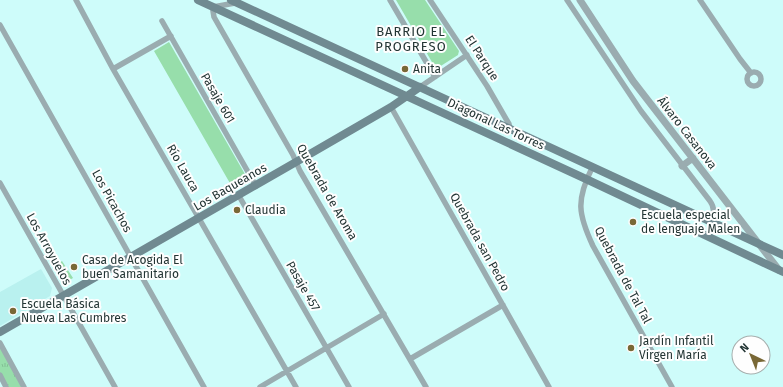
<svg xmlns="http://www.w3.org/2000/svg" width="783" height="387" viewBox="0 0 783 387" font-family="'Fira Sans',sans-serif">
<style>
.built{fill:#b9f1ef}
.grass{fill:url(#grass-tufts)}
.park{fill:#97deab}
.lines{fill:none;stroke-linecap:round;stroke-linejoin:round}
.minor{stroke:#9aacb0;stroke-width:5.5}
.tertiary{stroke:#9aacb0;stroke-width:7}
.secondary{stroke:#708a91;stroke-width:8}
.poi-dot{fill:#796836;stroke:#fefefe;stroke-width:1.5}
.labels{text-anchor:middle;dominant-baseline:central;stroke-width:4;stroke-linejoin:round;paint-order:stroke}
.street-label{font-size:12px;fill:#233534;stroke:#fefefe}
.poi-label{font-size:12px;fill:#233534;stroke:#fefefe;text-anchor:start}
.neighbourhood-label{font-size:13px;letter-spacing:1px;fill:#233534;stroke:#fefefe}
</style>
<defs>
<pattern id="grass-tufts" width="24" height="20" patternUnits="userSpaceOnUse"><rect width="24" height="20" fill="#97deab"/><path d="M3 7l-1-3M5 7V3M7 7l1-3M15 17l-1-3M17 17v-4M19 17l1-3" fill="none" stroke="#82bf94"/></pattern>
</defs>
<rect width="100%" height="100%" fill="#cefcfa"/>
<path class="built" d="M41,269L52,288L50,296L0,326V292Z"/>
<path class="grass" d="M0,347L22,387H8L0,374Z"/>
<path class="park" d="M396,0H425L459,51L458,55L436,69Z
M169,42L246,176L231,185L154,51Z
M62,261L73,278L66,282L56,265Z"/>
<g class="lines">
<path class="minor" d="M76,0L113,69L296,387
M390,0L435,77
M430,0L487,86L509,124L510,130
M567,0L641,111L710,201C715,208 714,213 710,221
M700,0L740,59L751,73
M235,3L213,7V11L214,17L293,155L300,171L426,387
M162,21L256,186
M0,25L204,387
M113,69L171,36
M747 79a7 7 0 1 1 14 0a7 7 0 1 1-14 0Z
M420,87L467,55
M391,107L549,387
M592,168C576,200 578,214 593,246L672,387
M0,183L115,387
M239,196L349,387
M0,343L24,387
M410,359L503,305
M0,375L6,387
M260,387L384,314"/>
<path class="tertiary" d="M580,0L633,81L779,270
M682,166L693,158"/>
<path class="secondary" d="M198,0L586,179L783,272
M231,0L783,255
M0,332L296,162L391,107L420,87"/>
</g>
<g class="poi-dot">
<circle cx="405" cy="69" r="4"/>
<circle cx="237" cy="210" r="4"/>
<circle cx="633" cy="222" r="4"/>
<circle cx="74" cy="267" r="4"/>
<circle cx="13" cy="311" r="4"/>
<circle cx="631" cy="348" r="4"/>
</g>
<g class="labels">
<g class="street-label">
<text transform="translate(482 58) rotate(57)">El Parque</text>
<text transform="translate(218 98) rotate(60)">Pasaje 601</text>
<text transform="translate(496 124) rotate(25)">Diagonal Las Torres</text>
<text transform="translate(687 133) rotate(52)">Álvaro Casanova</text>
<text transform="translate(183 168) rotate(60)">Río Lauca</text>
<text transform="translate(230 187) rotate(-30)">Los Baqueanos</text>
<text transform="translate(327 192) rotate(60)">Quebrada de Aroma</text>
<text transform="translate(112 201) rotate(61)">Los Picachos</text>
<text transform="translate(480 242) rotate(61)">Quebrada san Pedro</text>
<text transform="translate(49 249) rotate(61)">Los Arroyuelos</text>
<text transform="translate(623 275) rotate(62)">Quebrada de Tal Tal</text>
<text transform="translate(303 286) rotate(60)">Pasaje 457</text>
</g>
<g class="poi-label">
<text x="413" y="69">Anita</text>
<text x="245" y="210">Claudia</text>
<text x="641" y="215">Escuela especial<tspan x="641" dy="14">de lenguaje Malen</tspan></text>
<text x="82" y="260">Casa de Acogida El<tspan x="82" dy="14">buen Samanitario</tspan></text>
<text x="21" y="304">Escuela Básica<tspan x="21" dy="14">Nueva Las Cumbres</tspan></text>
<text x="639" y="341">Jardín Infantil<tspan x="639" dy="14">Virgen María</tspan></text>
</g>
<g class="neighbourhood-label">
<text x="411" y="31">BARRIO EL<tspan x="411" dy="15">PROGRESO</tspan></text>
</g>
</g>
<g transform="translate(751 355) rotate(317)"><circle r="19" fill="#fefefe" stroke="#a6aead"/>
<path d="M0-3L7 15L0 10L-7 15Z" fill="#796836"/>
<text y="-6" font-size="11" font-weight="bold" text-anchor="middle" fill="#233534">N</text>
</g>
</svg>
